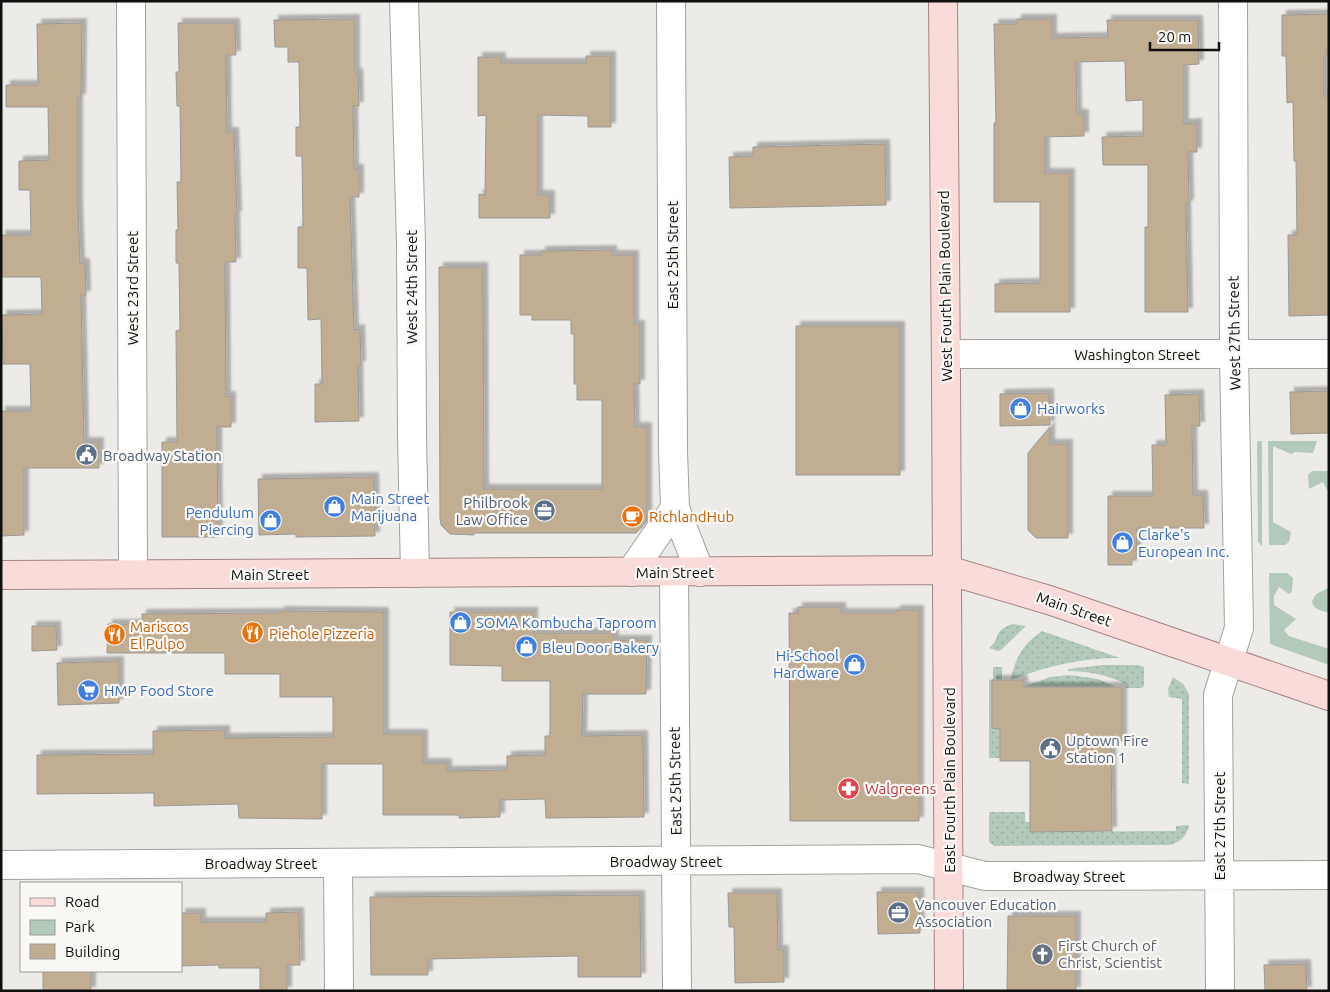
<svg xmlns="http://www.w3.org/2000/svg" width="1330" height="992" viewBox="0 0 1330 992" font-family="Ubuntu,sans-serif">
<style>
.green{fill:#b3caba}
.garden{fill:url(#garden-dots)}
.building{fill:#c0ad92;stroke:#9b9997;filter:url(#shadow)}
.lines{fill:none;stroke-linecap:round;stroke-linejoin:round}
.minor-casing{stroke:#a3a29f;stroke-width:30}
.major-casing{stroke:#a58482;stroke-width:30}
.minor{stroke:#fff;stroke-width:28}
.major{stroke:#f9dbd9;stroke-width:28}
.labels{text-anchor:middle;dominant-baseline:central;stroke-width:4.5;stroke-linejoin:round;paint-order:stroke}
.street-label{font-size:15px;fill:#100f0f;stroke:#faf8f5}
.shop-label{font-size:15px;fill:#366cbe;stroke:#faf8f5;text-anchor:start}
.service-label{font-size:15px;fill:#4e5e75;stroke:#faf8f5;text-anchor:start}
.food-label{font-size:15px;fill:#c56008;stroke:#faf8f5;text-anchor:start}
.health-label{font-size:15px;fill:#be3a42;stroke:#faf8f5;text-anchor:start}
.worship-label{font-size:15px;fill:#5b616d;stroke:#faf8f5;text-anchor:start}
</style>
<defs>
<pattern id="garden-dots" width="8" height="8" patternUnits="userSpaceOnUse" patternTransform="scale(1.25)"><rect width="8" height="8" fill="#b3caba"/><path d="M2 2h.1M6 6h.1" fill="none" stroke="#99ac9f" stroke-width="1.8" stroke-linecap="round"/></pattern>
<filter id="shadow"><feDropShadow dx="4.5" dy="-4.5" stdDeviation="1" flood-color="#0004"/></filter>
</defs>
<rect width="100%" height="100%" fill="#edebe8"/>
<path class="green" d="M1257,441H1262V546L1258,542Z
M1268,441H1317L1313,453L1295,452L1291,454L1273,446V522L1291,532L1289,542L1285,545H1269Z
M1312,471H1329V489L1327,490L1323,482L1309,489L1308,475Z
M1269,573H1287L1293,578L1292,592L1289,594L1279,587L1274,596V605L1296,619L1284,630L1289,636L1329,649V665L1270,644Z
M1328,588L1329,613C1321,610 1313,610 1312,601L1316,594Z"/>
<path class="garden" d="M1012,624L1026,626L1001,650L997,651L989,648C1001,639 993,630 1012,624Z
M1042,631L1120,658C1082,658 1047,666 1011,680C1014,659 1024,643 1042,631Z
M1102,665H1139L1144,667V686L1142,688H1126V684C1107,675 1089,671 1068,671V669Z
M993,667H1002V681H992V728L1000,729V758H989V680L993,679Z
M1070,675L1098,679L1116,687H1023L1050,677Z
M1173,677L1183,684L1189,694V784L1182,783V699L1169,697L1168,689Z
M989,812H1025V822H1030V832L1176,831V826L1189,825C1187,836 1180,843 1169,845L994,846L989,842Z"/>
<path class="building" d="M1329,14V49H1327V56H1324V96H1329V315L1289,316L1288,235H1297L1296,161H1294L1293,102L1287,103L1286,56H1282V15Z
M355,19V73H358L359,106H353L354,169H359V197H350L354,330L360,329L361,365H358L359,421L315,422V384H322L321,319L308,320L307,268H298V227H303L302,156H296V127H300L299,62H288V47H275L274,20Z
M1017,19H1052V38L1108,37L1107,20H1198L1199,64L1184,65V124L1197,123V152H1188L1189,204H1186L1188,312H1145V227H1148V165H1103L1102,137L1143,136V100L1126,101L1125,61L1076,62L1077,114H1084V136L1045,137V173H1070V312H995V284L1040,283V202H994V123H996L994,24H1017Z
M82,23L81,98H78V206L80,263H85L86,295H81L84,442H99V468H24V535L1,536V411H31L30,364H3L2,315L42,314L41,277H1V235H31L30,190H19V161L49,160L48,107H6V85H38L37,24Z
M178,23H235L236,55H226L227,132H234L237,215H235L236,262H225L226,397L231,396V427H217L218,537H162V442H177L176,331L180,330L179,263H176V230H178L177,182H181L180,106H177L176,72H179Z
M586,56H611V127H588V116L538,115V195H550V218H479V194L485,195L486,115L478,116V57H501V63H586Z
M885,144L886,205L730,208L729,157L753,156V147Z
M612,250V255H634V325H640V384H634L635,427H647V521L636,533H474V535L450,534L441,525L440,518L439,267H483L484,489H602V400H577V384H574V334H571V320H532V315H520V255H541V251Z
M796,326H900V475H796Z
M1329,391V433L1291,434L1290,392Z
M1049,393L1050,425L1000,426V394Z
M1199,394L1200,426H1192L1193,495H1203L1204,528H1137L1136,559H1132V565H1108V496H1153L1152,445H1166L1165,395Z
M1050,427V444H1068V538H1036L1028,530V453Z
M374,477L375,536L296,537V534L259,535L258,479Z
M798,607H841V613H896V610H919V821H790L789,613H798Z
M280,611L384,612V734H423V763H447V771L507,770V756L545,755V736H550V681H502V666L450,665V612H533V633H614V640H647L646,694H583L582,736L643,735L644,817L546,818L545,799L500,800V817L459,818V815H383V764H322V819L239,818L238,804L154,806V793L37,794V755L153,754V731L225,730V738L333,737V697H280V674H225V653H107L108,624H142V614L280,613Z
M32,626H56L57,650L32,651Z
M119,661V703L58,705L57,663Z
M992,680H1023V687H1122V741H1111L1112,831L1030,832V761H1000V729L992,728Z
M877,892H919L920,933L878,934Z
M728,893H777L778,950H784V982L735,983L734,927H729Z
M640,895L641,977H578V956L428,959V975H371L370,897Z
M299,912L300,965H287V991H260V968H219V965L181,966V913H201V922H266V913Z
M1008,916H1076V991H1007Z
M1306,964L1307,991H1265L1264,965Z
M43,971H91V991H43Z"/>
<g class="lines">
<defs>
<path id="minor" d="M131,1L133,574
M404,1L411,243L412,437L415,573
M671,1L673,451L675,508L700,572
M946,354H1329
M631,572L675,508
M674,572L677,991
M338,863L339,991
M1,865L918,859L985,876L1329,875
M1220,991L1218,695L1239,628L1234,355L1233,1"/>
<path id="major" d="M943,1L946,376L949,991
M1,575L947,570L1049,600L1329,696"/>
</defs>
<use href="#minor" class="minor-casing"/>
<use href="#major" class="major-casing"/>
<use href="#minor" class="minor"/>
<use href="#major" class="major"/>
</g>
<defs>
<symbol id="shop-disc" viewBox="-11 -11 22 22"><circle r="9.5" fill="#3f7fe0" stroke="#faf8f5"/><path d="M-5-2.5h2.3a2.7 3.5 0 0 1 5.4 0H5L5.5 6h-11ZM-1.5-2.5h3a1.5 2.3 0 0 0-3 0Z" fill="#fff"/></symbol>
<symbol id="civic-disc" viewBox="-11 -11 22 22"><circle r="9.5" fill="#5c6f8a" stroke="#faf8f5"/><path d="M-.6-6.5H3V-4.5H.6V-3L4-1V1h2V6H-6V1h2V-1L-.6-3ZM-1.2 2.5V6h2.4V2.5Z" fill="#fff"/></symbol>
<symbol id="office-disc" viewBox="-11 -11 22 22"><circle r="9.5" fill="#5c6f8a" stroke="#faf8f5"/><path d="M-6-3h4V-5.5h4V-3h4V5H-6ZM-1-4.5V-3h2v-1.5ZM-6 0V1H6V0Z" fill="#fff"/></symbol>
<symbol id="cafe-disc" viewBox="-11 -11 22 22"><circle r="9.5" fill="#e8710a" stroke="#faf8f5"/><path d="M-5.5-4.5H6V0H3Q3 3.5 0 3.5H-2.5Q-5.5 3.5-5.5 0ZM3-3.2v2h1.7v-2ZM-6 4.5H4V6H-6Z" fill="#fff"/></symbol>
<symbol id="restaurant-disc" viewBox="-11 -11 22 22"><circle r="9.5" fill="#e8710a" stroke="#faf8f5"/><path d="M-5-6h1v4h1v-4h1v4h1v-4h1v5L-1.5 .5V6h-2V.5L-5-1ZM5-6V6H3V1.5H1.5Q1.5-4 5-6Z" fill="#fff"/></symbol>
<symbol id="supermarket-disc" viewBox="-11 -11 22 22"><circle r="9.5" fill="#3f7fe0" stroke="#faf8f5"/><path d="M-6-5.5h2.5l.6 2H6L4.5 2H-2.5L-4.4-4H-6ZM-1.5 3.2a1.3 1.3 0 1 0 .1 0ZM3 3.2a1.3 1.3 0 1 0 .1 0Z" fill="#fff"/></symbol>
<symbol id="pharmacy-disc" viewBox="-11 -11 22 22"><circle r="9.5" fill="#e0444e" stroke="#faf8f5"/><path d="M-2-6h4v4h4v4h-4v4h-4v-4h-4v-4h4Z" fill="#fff"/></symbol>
<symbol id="church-disc" viewBox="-11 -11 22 22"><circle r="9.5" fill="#6b7280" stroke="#faf8f5"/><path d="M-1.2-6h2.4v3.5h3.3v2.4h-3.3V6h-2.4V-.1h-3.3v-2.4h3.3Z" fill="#fff"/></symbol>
</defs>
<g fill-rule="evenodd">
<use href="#shop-disc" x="1008" y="396" width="25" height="25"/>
<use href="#civic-disc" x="74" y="442" width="25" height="25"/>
<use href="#shop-disc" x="322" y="494" width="25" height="25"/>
<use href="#office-disc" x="532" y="498" width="25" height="25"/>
<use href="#cafe-disc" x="620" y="504" width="25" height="25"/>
<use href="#shop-disc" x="258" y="508" width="25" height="25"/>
<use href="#shop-disc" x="1110" y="530" width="25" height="25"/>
<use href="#shop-disc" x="448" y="610" width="25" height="25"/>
<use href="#restaurant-disc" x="240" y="620" width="25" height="25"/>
<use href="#restaurant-disc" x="102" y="622" width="25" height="25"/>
<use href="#shop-disc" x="514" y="634" width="25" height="25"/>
<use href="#shop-disc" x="842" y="652" width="25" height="25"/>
<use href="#supermarket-disc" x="76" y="678" width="25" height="25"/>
<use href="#civic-disc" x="1038" y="736" width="25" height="25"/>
<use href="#pharmacy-disc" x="836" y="776" width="25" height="25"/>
<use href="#office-disc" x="886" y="900" width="25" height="25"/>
<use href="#church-disc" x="1030" y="942" width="25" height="25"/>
</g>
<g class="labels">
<g class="street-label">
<text transform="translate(672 255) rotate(-90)">East 25th Street</text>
<text transform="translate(945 286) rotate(-91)">West Fourth Plain Boulevard</text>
<text transform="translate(411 287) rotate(-90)">West 24th Street</text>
<text transform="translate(132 288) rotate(-90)">West 23rd Street</text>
<text transform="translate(1234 333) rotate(-91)">West 27th Street</text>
<text x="1137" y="354">Washington Street</text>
<text x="675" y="572">Main Street</text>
<text x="270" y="574">Main Street</text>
<text transform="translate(1074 609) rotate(19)">Main Street</text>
<text transform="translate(949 780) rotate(-90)">East Fourth Plain Boulevard</text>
<text transform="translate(675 781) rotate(-91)">East 25th Street</text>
<text transform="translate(1219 826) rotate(-90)">East 27th Street</text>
<text x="666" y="861">Broadway Street</text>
<text x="261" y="863">Broadway Street</text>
<text x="1069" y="876">Broadway Street</text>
</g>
<g class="shop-label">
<text x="1037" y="408">Hairworks</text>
<text x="351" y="498">Main Street<tspan x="351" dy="17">Marijuana</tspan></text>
<text x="254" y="512" text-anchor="end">Pendulum<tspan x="254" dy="17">Piercing</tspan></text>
<text x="1138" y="534">Clarke's<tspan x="1138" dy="17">European Inc.</tspan></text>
<text x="476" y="622">SOMA Kombucha Taproom</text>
<text x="542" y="647">Bleu Door Bakery</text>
<text x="839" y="655" text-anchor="end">Hi-School<tspan x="839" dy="17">Hardware</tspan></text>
<text x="104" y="690">HMP Food Store</text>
</g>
<g class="service-label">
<text x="103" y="455">Broadway Station</text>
<text x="528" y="502" text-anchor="end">Philbrook<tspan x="528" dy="17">Law Office</tspan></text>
<text x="1066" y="740">Uptown Fire<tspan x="1066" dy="17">Station 1</tspan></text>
<text x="915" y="904">Vancouver Education<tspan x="915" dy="17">Association</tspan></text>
</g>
<g class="food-label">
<text x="649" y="516">RichlandHub</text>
<text x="130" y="626">Mariscos<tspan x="130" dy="17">El Pulpo</tspan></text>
<text x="269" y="633">Piehole Pizzeria</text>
</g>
<g class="health-label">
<text x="865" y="788">Walgreens</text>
</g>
<g class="worship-label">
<text x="1058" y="945">First Church of<tspan x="1058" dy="17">Christ, Scientist</tspan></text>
</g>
</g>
<rect width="1330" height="992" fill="none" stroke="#100f0f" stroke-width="5"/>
<rect x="20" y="882" width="162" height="90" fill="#faf8f5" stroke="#9c9b99"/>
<rect x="30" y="898" width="25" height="8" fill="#f9dbd9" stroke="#9c9b99"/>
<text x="65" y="907" font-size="15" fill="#100f0f">Road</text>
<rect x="30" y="920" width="25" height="15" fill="#b3caba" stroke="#9c9b99"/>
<text x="65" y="932" font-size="15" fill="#100f0f">Park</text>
<rect x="30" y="944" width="25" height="15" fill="#c0ad92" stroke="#9c9b99"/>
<text x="65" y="957" font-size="15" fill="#100f0f">Building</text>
<path d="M1150 42v8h69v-8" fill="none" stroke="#100f0f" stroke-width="2.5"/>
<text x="1158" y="42" font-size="15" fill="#100f0f" stroke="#faf8f5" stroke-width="4" paint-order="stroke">20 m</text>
</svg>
